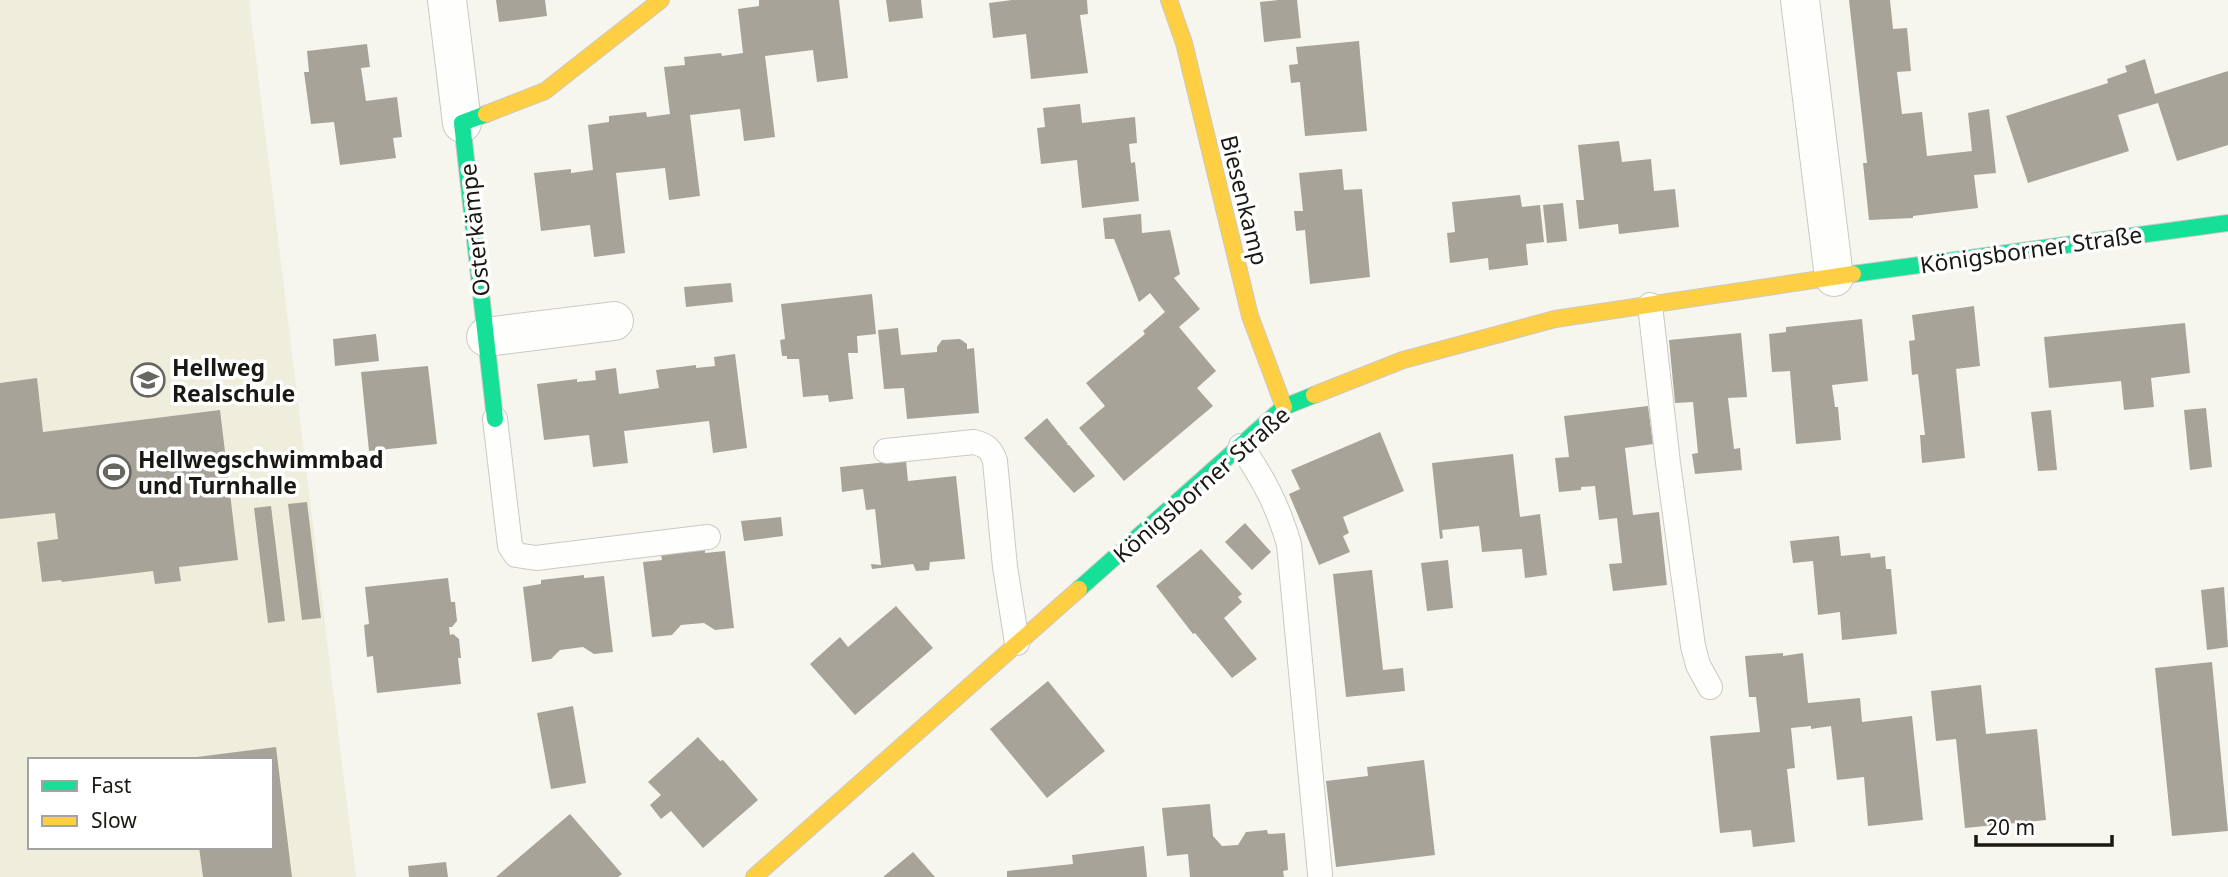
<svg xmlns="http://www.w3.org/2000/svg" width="2228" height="877" viewBox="0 0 2228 877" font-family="'Noto Sans',sans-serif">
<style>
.built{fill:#efeedd;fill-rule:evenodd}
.building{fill:#a8a398}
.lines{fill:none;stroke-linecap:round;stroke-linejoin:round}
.lane-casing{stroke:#cac9c3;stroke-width:26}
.street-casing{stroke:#cac9c3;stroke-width:40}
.fast-casing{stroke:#cac9c3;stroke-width:18}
.slow-casing{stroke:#cac9c3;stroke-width:18}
.lane{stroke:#fefefc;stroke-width:24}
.street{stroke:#fefefc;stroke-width:38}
.fast{stroke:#16e098;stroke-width:16}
.slow{stroke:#ffcf43;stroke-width:16}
.labels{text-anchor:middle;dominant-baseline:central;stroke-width:7;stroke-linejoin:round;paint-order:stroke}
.street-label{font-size:23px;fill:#191813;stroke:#fff}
.poi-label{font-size:23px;font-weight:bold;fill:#191813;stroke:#fff;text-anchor:start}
</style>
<rect width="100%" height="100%" fill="#f7f6ee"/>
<path class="built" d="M0,0H249L356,877H0ZM30,760H271V847H30Z"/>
<path class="building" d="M496,0H545L547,16L499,22Z
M759,0H839L848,78L817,82L813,50L765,56L775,137L744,141L740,109L690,115L700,196L669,200L665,168L616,173L625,253L594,257L590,225L541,231L534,173L571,169V173L593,170L588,125L609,122V116L646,112L647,117L670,114L664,67L685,65L684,57L721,53L722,56L743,53L738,9L759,6Z
M886,0H921L923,18L889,22Z
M1012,0H1087L1088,14L1080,15L1088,73L1031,79L1026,34L993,38L989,3Z
M1278,0H1297L1301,38L1264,42L1260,2Z
M1849,0H1890L1893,29L1907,28L1911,71L1897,72L1902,114L1922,112L1927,156L1972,151L1968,113L1989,109L1996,173L1974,175L1978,208L1913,216V218L1869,220L1863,163H1867Z
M1359,41L1367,131L1305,136L1300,82L1291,83L1289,65L1298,64L1296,47Z
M367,44L370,67L361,68L366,101L397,97L402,137L393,138L396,158L340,165L334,122L311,124L304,72H309L307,51Z
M2145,59L2155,94L2228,71V145L2177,161L2158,103L2118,115L2129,151L2028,183L2006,116L2108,83L2107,79L2127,72L2125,66Z
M1080,104L1082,123L1135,117L1137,143L1129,144L1131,163L1135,162L1139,201L1082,208L1077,160L1041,164L1037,128L1045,127L1043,108Z
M1619,141L1622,162L1651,159L1654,191L1675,189L1679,227L1619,234L1618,224L1579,229L1576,200H1584L1578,145Z
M1342,169L1344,190L1362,189L1370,277L1310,284L1305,230L1296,231L1294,211H1303L1299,173Z
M1520,195L1522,207L1540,205L1544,242L1526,244L1528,265L1489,270L1488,258L1450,263L1447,233L1455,232L1452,202Z
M1563,203L1567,241L1547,243L1543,205Z
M1141,214L1142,233L1170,230L1180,274L1174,278L1200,309L1179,327L1216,371L1197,388L1213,406L1124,481L1079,428L1105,406L1086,383L1145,334L1143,331L1165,312L1150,293L1139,302L1114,239H1105L1103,218Z
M731,283L733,302L686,307L684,287Z
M872,294L876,334L857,336L858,353H848L853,399L829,402L828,395L803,397L799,359H787V356H782L780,340L785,339L781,304Z
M1974,306L1980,366L1956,369L1965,458L1922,463L1920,435H1925L1918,374L1912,375L1909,341L1915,340L1912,315Z
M1862,319L1868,381L1832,385L1835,407H1838L1841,440L1796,444L1790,371L1772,372L1769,334L1786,332V327Z
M2185,323L2190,373L2151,378L2154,407L2124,410L2121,381L2049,388L2044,337Z
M898,328L901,355L937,352V347L942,340L960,339L967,344V349L974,348L979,413L907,419L904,388L884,389L878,330Z
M1741,333L1747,397L1728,398L1734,449L1740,448L1742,470L1695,474L1692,454L1698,453L1693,402L1675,403L1669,340Z
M376,334L379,361L335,366L333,339Z
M735,354L747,448L713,453L709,421L624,431L628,463L593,467L589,435L544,440L537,384L577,379V382L596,380L595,371L616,368L619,394L640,391L659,388L656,370L696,365V368L715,366L714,357Z
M428,366L437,444L369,451L361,372Z
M37,378L43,432L220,410L238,560L179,567L181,581L155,584L153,571L62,582L61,580L42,582L37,542L58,539L55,513L0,519V383Z
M1648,406L1653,444L1625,448L1633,515L1659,512L1667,585L1613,591L1609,564L1622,563L1617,518L1599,520L1595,486L1581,487V490L1559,492L1555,458L1569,457L1564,416Z
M2206,408L2212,467L2190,470L2184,410Z
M2051,410L2057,470L2038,471L2031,412Z
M1047,418L1068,444L1066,445H1069L1095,476L1074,493L1024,438Z
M1380,432L1404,491L1343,517L1349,533L1343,536L1350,552L1319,565L1289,494L1300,489L1291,470Z
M1513,454L1520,517L1540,514L1547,575L1525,578L1522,549L1482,552L1479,526L1442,530L1443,538L1440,539L1432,463Z
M906,460L908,481L956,476L965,559L930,562L929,570L916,571L913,564L872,569L871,564L881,565L875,509L866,510L863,489L842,492L840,467Z
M307,502L321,618L302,620L288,504Z
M271,506L285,621L268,623L254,508Z
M781,517L783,536L744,541L741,521Z
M1245,523L1271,552L1252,570L1225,542Z
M1839,536L1841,556L1870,553L1871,558L1885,556L1886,569H1891L1897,634L1842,640L1840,612L1818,615L1813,561L1793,563L1790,541Z
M1201,549L1242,594L1238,597L1242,602L1224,618L1257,659L1232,678L1195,633L1193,634L1156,586Z
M705,550V553L725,551L734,628L715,630L704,623L692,624L681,625L672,635L652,637L643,562L662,560L661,555Z
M1448,560L1453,608L1427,611L1421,563Z
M1372,570L1383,670L1403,668L1405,691L1346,697L1333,574Z
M584,575V578L604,576L613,652L594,654L583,647L560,650L551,659L532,662L523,587L541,584V580Z
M448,578L451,602H455L457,621L452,627H449L450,635L453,634L459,639L461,658H458L461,684L377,693L373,656L367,657L364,625L369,624L365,587Z
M2224,587L2228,647L2207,650L2201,590Z
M896,606L933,648L855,715L810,664L840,637L848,647Z
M1783,653V656L1803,653L1808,703L1860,698L1862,722L1912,716L1923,820L1868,826L1864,777L1837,780L1831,726L1811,729V726L1791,728L1795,768L1787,769L1795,842L1753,847L1751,830L1720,833L1710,736L1760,732L1756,697H1749L1745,656Z
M2212,662L2228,831L2172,836L2155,668Z
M1048,681L1105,751L1047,798L990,729Z
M1981,685L1986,734L2037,729L2046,820L1965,828L1956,739L1936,741L1931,691Z
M573,706L586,783L551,789L537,713Z
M698,737L720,761L723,760L758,800L703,848L671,811L661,819L650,805L661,795L648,782Z
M276,747L292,877H203L199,847H271V760L189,758Z
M1424,760L1435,855L1336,867L1326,781L1368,776L1367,767Z
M1210,804L1213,836L1222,846L1238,845L1246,832L1267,830L1268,834L1285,833L1288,870L1283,871L1284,877H1190L1188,854L1167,856L1162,808Z
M570,814L622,874L618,877H496Z
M1144,846L1147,877H1007V871L1073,864L1072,855Z
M913,852L935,877H883Z
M446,862L448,877H409L408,866Z"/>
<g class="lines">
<defs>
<path id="lane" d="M1650,305L1668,463L1693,646L1698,665L1710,687
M495,419L510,546L516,555L536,558L708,537
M1241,446C1264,480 1277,504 1289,544L1320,874
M886,451L974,442C986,445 991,449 995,461L1005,567L1017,643"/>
<path id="street" d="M447,0L462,123
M1800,0L1834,277
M486,337L614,321"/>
<path id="fast" d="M486,114L462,123L495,419
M1853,274L2228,223
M1079,589L1284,407L1314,395"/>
<path id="slow" d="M1169,0L1184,43L1250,316L1284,407
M486,114L545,91L661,0
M1314,395L1403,360L1555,319L1853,274
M754,877L1079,589"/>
</defs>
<use href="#lane" class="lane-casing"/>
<use href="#street" class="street-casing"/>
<use href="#fast" class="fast-casing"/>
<use href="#slow" class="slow-casing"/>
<use href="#lane" class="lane"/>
<use href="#street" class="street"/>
<use href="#fast" class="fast"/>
<use href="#slow" class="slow"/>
</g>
<defs>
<symbol id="school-ring" viewBox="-11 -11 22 22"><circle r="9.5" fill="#fff" stroke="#676660" stroke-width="1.5"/><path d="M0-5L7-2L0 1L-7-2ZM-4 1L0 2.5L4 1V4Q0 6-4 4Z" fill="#676660"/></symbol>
<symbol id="stadium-ring" viewBox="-11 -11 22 22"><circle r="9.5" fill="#fff" stroke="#676660" stroke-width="1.5"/><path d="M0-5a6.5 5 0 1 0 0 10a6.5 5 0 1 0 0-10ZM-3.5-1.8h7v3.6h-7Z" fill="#676660"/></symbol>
</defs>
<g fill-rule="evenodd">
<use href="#school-ring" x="129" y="361" width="38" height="38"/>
<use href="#stadium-ring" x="95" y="453" width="38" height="38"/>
</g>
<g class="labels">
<g class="street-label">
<text transform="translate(1245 200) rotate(76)">Biesenkamp</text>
<text transform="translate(474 230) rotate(-96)">Osterkämpe</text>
<text transform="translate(2031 249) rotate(-8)">Königsborner Straße</text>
<text transform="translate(1201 484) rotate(-41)">Königsborner Straße</text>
</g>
<g class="poi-label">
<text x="172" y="367">Hellweg<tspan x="172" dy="26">Realschule</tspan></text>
<text x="138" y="459">Hellwegschwimmbad<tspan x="138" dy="26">und Turnhalle</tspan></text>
</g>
</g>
<rect x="28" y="758" width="245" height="91" fill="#ffffff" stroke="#a3a3a1" stroke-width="2"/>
<rect x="42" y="781" width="35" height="10" fill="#16e098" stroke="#a3a3a1" stroke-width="2"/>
<text x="91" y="793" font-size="21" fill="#191813">Fast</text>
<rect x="42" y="816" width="35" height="10" fill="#ffcf43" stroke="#a3a3a1" stroke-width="2"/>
<text x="91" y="828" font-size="21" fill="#191813">Slow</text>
<path d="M1976 835v10h136v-10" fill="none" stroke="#191813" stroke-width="3.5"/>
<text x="1986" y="835" font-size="21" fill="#191813" stroke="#ffffff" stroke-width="5" paint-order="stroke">20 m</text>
</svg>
